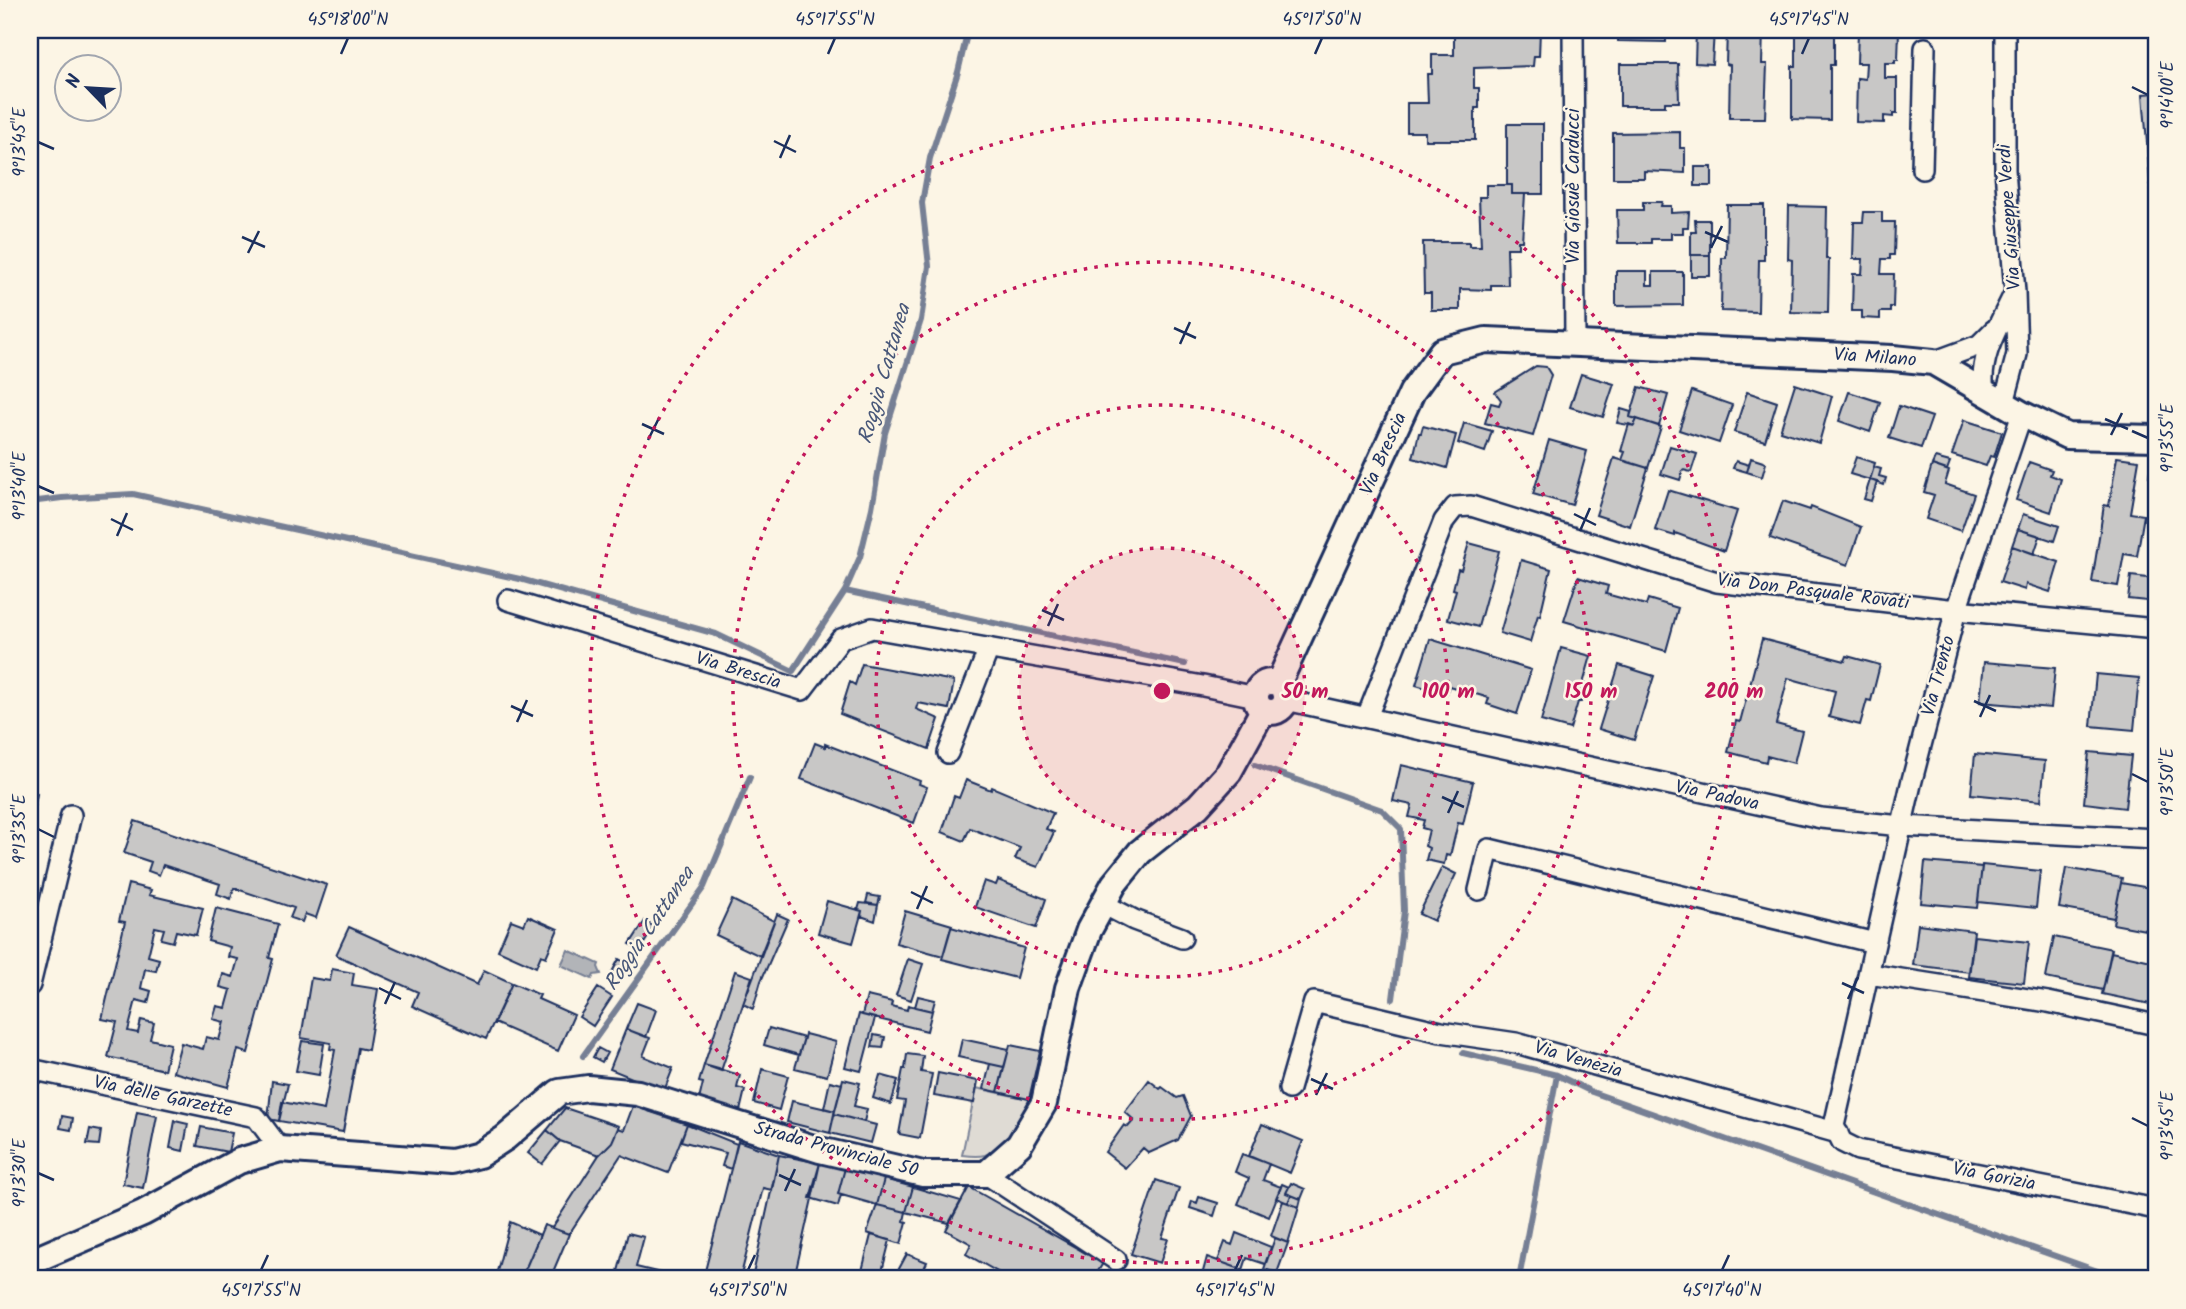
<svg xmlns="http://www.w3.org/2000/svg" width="2186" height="1309" viewBox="0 0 2186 1309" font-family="Kalam,sans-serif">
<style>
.green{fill:#dfdbd4;stroke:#7d8599;stroke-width:2}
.water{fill:#b2b4b8;stroke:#767f94;stroke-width:2}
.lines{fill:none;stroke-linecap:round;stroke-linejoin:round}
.stream{stroke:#767f94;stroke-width:6}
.building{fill:#c8c7c6;stroke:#1b2f5e;stroke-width:2}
.minor-casing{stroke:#1b2f5e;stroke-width:24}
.tertiary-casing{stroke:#1b2f5e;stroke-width:30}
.minor{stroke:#fcf5e5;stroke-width:19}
.tertiary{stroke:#fcf5e5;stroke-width:24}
.ticks{fill:none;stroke:#1b2f5e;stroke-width:2.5}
.ring{fill:none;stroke:#c2185b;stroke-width:3.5;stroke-dasharray:3.5 7}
.labels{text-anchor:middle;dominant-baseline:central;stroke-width:5;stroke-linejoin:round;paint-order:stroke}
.street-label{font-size:19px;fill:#1b2f5e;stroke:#fcf5e5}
.water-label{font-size:21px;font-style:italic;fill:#485779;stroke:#fcf5e5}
.centre{fill:#c2185b;stroke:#fcf5e5;stroke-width:3.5}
.ring-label{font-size:21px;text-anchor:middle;font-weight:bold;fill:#c2185b;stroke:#fcf5e5;stroke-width:5;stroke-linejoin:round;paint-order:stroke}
.neatline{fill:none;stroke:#1b2f5e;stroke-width:2.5}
.ticks-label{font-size:18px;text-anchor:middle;fill:#1b2f5e}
</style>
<rect width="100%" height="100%" fill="#fcf5e5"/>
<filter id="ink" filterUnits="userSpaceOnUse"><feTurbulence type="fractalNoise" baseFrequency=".0143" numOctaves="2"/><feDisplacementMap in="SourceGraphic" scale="14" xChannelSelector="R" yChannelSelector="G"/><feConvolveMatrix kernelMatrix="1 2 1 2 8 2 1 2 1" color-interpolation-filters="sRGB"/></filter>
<g filter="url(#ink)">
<path class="green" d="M976,1088L1029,1099C1024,1121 1007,1148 985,1155C978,1157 969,1156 962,1155Z"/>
<path class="water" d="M568,950L599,964L598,967L601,974L594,975L592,979L561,965Z"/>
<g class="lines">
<path class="stream" d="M30,502L62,498L133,494L520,579L716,634L793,671L845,591L860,557L872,508L885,433L921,320L929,266L922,203L930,158L958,72L968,30
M845,591L1185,664
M1255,765L1382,810L1401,829L1404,911L1393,999
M1463,1053L1557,1075L1519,1279
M583,1056L704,887L750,777
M1557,1075L1592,1092L2120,1279"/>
</g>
<path class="building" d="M1454,30H1540L1539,56H1534L1533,66L1474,68V88H1479V108H1475V140H1425V132H1407V103H1428L1427,74H1432V55H1454Z
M1618,30H1666V42L1618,41Z
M1696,30L1714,31L1712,64L1695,63Z
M1727,30H1763L1762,64H1767L1765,118H1729L1730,65L1726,64Z
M1796,30H1834V65H1830V120L1792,119V66H1796Z
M1858,30H1899L1898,60H1895V63H1885V78H1897V113H1893V117L1884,116V123L1856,122L1857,78L1865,79L1866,63H1857Z
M1620,64H1678L1679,102H1665V106H1620Z
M2156,93V192L2151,193L2143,94Z
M1507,124H1543V194H1512V185H1507Z
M1680,132V148H1685V173L1644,171V178H1613V133Z
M1695,167H1712V186H1695Z
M1486,185H1512V194H1525L1522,241H1518V248H1507L1508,285H1491V290L1460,289V310H1431V293H1424L1423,242H1469V246H1481L1479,197H1486Z
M1643,202H1662L1661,206H1671V213L1689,212L1688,227H1683V233H1671V239H1651V243H1618L1617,210H1643Z
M1727,205H1764V260H1759L1758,312L1721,311L1722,258H1726Z
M1789,206L1827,207L1826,259H1829L1828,313L1791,312L1792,260L1788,259Z
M1864,212H1882V222H1895L1894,255H1890V259H1882L1881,274H1894L1893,307H1890V312H1880V319L1862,318V311H1852L1853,274H1862L1863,259H1853L1854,222H1863Z
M1695,220H1710V255H1691V232H1696Z
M1691,255H1710V276H1691Z
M1616,271H1647V285H1653V272H1683V305L1616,306Z
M1536,366L1546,367L1551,375L1533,436L1485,423L1491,403L1499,405L1501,400L1495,392Z
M1581,374L1614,384L1603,417L1570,407Z
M1795,384L1832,396L1819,443L1780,431Z
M1639,387L1668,395L1659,426L1630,417Z
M1692,391L1732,405L1719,443L1679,430Z
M1747,392L1777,402L1765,441L1734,432Z
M1849,392L1880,402L1870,432L1839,421Z
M1899,406L1932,417L1921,448L1889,438Z
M1621,409L1631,412L1630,417L1637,419L1634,426L1617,423Z
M1637,419L1661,427L1648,468L1622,460L1625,452L1621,451L1629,424L1634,426Z
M1964,420L2002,432L1994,457L1990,456L1986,466L1952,455Z
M1464,423L1492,431L1485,452L1458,443Z
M1423,426L1456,435L1447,468L1413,458L1419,433H1421Z
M1549,440L1587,451L1572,505L1533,494Z
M1670,446L1697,454L1691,472L1683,470L1680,480L1661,474Z
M2153,451L2156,452V478L2149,476Z
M1856,457L1875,463L1870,480L1850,474Z
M2117,457L2139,460L2130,513L2144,515L2137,556L2124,554L2118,586L2092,582L2104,505L2109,506Z
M1614,458L1648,468L1630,526L1596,515Z
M1751,458L1766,463L1762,477L1747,472Z
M1935,458L1950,462L1947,470L1932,465Z
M1736,461L1749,465L1747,472L1733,468Z
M2029,462L2052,470L2050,475L2061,479L2051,512L2016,500Z
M1932,465L1949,471L1945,484L1974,494L1961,531L1926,519L1934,495L1924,492Z
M1874,467L1881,469L1879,476L1886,478L1884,485L1870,480Z
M1870,480L1877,482L1871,501L1864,499Z
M1668,490L1737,511L1724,551L1675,533V536L1655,530Z
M1783,501L1810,510L1811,507L1861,527L1848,565L1770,538Z
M2023,514L2059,526L2054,541L2018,529Z
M2018,529L2040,536L2034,554L2012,546Z
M1469,543L1499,551L1478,627L1448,619L1456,590L1453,589L1458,569L1461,570Z
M2012,546L2059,562L2050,592L2026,584L2025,590L2000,582Z
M1521,560L1551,569L1540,616L1538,615L1530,642L1500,633Z
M2131,576L2156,579V602L2128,599Z
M1578,577L1608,586L1606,594L1646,605L1648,599L1678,608L1666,651L1564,621Z
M1430,639L1531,670L1517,714L1487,704L1489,698L1449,686L1446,694L1416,685Z
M1762,639L1845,661L1847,656L1880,665L1871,701L1867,700L1860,725L1829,717L1835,691L1788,678L1776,724L1802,731L1794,763L1767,756L1766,762L1728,752L1736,721L1740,722Z
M1561,648L1591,656L1583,684H1586L1581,702H1578L1570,729L1541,721Z
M1984,662L2055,668L2051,708L1980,702Z
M862,664L954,681L949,709L918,703L916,709L939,719L929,749L840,714L850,682L855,685Z
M1619,665L1654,676L1634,740L1599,729Z
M2096,674L2139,678L2134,730L2091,726Z
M815,743L825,747V744L920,781L919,784L927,787L914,823L801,779Z
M2089,752L2131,756L2125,808L2084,803Z
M1975,754L2045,761L2041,801L1971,794Z
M1401,765L1473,782L1463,824L1458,823L1450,856L1446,855L1444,864L1426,860L1429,848L1425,846L1429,830L1422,828L1424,820L1409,817L1412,805L1393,801Z
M966,780L991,790L992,787L1053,813L1046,829L1054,832L1038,867L1015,859L1020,848L970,828L964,841L942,832L954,796L959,798Z
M30,793L37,794L30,826Z
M135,821L327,885L316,918L305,914L302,922L290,918L294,908L234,888L231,899L217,894L220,884L163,865L159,875L148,871L151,862L124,853Z
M1925,862L1982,867L1977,908L1921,903Z
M1982,865L2040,871L2036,908L1978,902Z
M1442,867L1456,874L1434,921L1419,914Z
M2066,868L2122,878L2114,918L2059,908Z
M998,880L1046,899L1036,928L975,907L984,881L996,885Z
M2121,883L2156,889V932L2113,924Z
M128,884L151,890L149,895L203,908L196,935L176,931L173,942L161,939L164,929L155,927L148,956L159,959L156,971L145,969L141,988L151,991L148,1003L136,1000L128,1031L138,1033L141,1020L154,1023L150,1039L170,1044L164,1070L108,1057L117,1022L102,1019L125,922L119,921Z
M868,895L880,897L878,905L866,903Z
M732,900L774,921L760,956L716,935Z
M827,901L862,911L853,943L818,933Z
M860,903L878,905L875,921L861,916L862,911L858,910Z
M216,908L278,924L269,958L273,959L248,1053L238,1050L228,1087L173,1072L181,1043L203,1049L206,1037L219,1040L224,1022L213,1019L217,1006L226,1008L231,990L220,987L223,974L233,977L238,959L228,957L230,947L208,941Z
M905,911L952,925L943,956L896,943Z
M777,914L788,919L761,981L753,1009L743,1004Z
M528,916L558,929L546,957L541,955L536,967L498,950L511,920L524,925Z
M645,921L654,927L640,950L630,944Z
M1918,924L1974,931L1969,972L1913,965Z
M349,927L477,985L484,970L512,983L486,1039L412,1006L418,992L336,955Z
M951,927L1024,948L1016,978L942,959Z
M1974,936L2029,942L2024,983L1969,977Z
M2054,937L2112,949L2103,990L2046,978Z
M2111,952L2156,962L2155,1005L2102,994Z
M619,959L629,965L623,977L612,972Z
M908,959L923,964L911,1000L896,995Z
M332,969L354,973L352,985L378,989L368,1050L358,1048L343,1132L279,1121L282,1102L324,1110L335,1050L330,1049L331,1043L301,1038L311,978L330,981Z
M735,971L752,977L721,1071L704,1065Z
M512,983L540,995L538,999L574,1015L558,1051L494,1023Z
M598,988L612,997L593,1026L579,1017Z
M867,996L892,1002L891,1006L907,1010L908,1005L932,1011L927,1031L862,1015Z
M918,996L935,1000L932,1011L915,1007Z
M637,1003L656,1010L646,1037L626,1029Z
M859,1014L875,1018L861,1071L845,1067Z
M769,1028L804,1038L799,1055L764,1045Z
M626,1029L650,1038L643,1056L673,1068L664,1091L610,1069Z
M805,1034L836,1042L827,1076L795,1068Z
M874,1035L885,1037L883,1048L872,1047Z
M962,1039L1009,1049L1004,1067L958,1057Z
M302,1041L324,1044L319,1075L296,1071Z
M1010,1045L1040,1051L1029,1099L998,1092Z
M598,1048L607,1053L602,1062L593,1057Z
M907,1054L923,1056L921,1072L932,1074L920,1138L899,1134L905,1101L897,1100L903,1069H905Z
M990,1064L1004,1067L998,1092L984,1089Z
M704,1065L740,1075L737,1088L745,1090L740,1111L699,1100L703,1083L699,1082Z
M762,1069L788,1076L779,1110L754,1103Z
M938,1073L978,1081L974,1103L934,1096Z
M880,1075L898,1080L891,1104L873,1098Z
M843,1079L860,1083L854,1106L867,1109L864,1122L834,1114Z
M1149,1080L1160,1089L1162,1087L1177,1098L1183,1096L1191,1116L1178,1140L1149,1153L1143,1148L1125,1168L1105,1152L1124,1125L1128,1127L1134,1120L1125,1112Z
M272,1081L288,1084L279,1121L268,1119Z
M830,1081L842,1084L835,1111L824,1108Z
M792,1101L835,1111L830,1133L787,1122Z
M633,1106L687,1124L668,1173L621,1155L569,1234L552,1228L599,1155L612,1142L618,1128L624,1130Z
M565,1108L619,1126L612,1142L599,1155L560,1141L547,1130Z
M137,1112L157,1116L143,1188L123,1184Z
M834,1114L876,1125L871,1143L830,1133Z
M62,1116L73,1118L71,1130L60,1128Z
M175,1121L188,1124L183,1151L170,1148Z
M687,1124L737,1144L731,1169L722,1166L726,1153L681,1141Z
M1262,1124L1303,1141L1290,1173L1249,1156Z
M201,1127L232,1133L228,1152L197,1146Z
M90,1129L101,1131L99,1145L87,1144Z
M547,1130L560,1141L542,1164L528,1153Z
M738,1141L779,1155L772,1190L763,1188L740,1279H703Z
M1242,1154L1269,1164L1263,1180L1281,1187L1269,1217L1238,1204L1249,1178L1235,1172Z
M779,1155L820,1163L794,1279H752Z
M820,1163L845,1168L838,1194L841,1195L838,1206L810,1198Z
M845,1168L884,1179L877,1205L838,1194Z
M884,1179L913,1187L906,1212L877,1205Z
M1156,1180L1179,1188L1162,1238L1168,1239L1160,1263L1131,1254Z
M1291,1183L1305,1189L1301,1199L1286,1193Z
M1282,1184L1289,1187L1286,1193L1291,1195L1288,1203L1276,1198Z
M913,1187L961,1201L949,1223L906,1212Z
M969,1187L1103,1263L1097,1273L1107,1279H1010L966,1254L971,1244L946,1230Z
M1291,1195L1301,1199L1299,1207L1288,1203Z
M1199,1197L1218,1203L1214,1216L1190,1208L1192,1201L1197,1203Z
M1283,1201L1299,1207L1288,1243L1271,1236Z
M877,1205L906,1212L904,1221L907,1222L901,1244L867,1233Z
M510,1222L540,1235L521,1279H495Z
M544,1225L569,1234L550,1279H521Z
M628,1233L644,1237L636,1267L686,1279H616Z
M1236,1233L1271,1247L1265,1264L1247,1258L1243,1270L1218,1261L1225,1242L1232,1245Z
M871,1235L890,1240L880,1279H860Z
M1275,1238L1288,1243L1277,1273L1264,1269Z
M907,1254L927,1262L921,1275L928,1279H898L895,1276Z
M1207,1257L1243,1270L1240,1279H1201Z
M1152,1271L1166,1279H1147Z"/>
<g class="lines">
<defs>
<path id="minor" d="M1573,30L1575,342
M1922,169L1925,48
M1933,362L1979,345L1994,330
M1984,392C1978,357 1999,326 2013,296
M2004,403L2017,354L2015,292L2005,170V30
M2022,414L1956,610L1911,784L1834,1126L1842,1142L1858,1150L2156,1209
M508,600L802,690L841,639L872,628L1203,686L1256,697
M1286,700L1821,818L1902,826L2156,839
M1367,717L1444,521L1455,507L1471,506L1717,582L1956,610L2156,629
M948,753L989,648
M1479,890L1489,849L1875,943
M1103,904L1134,920L1182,938
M1869,974L2048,1002L2156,1025
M30,985L71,815
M30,1069L256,1117L280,1149
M1289,1089L1314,1002L1441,1032L1516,1043L1838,1133
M986,1174L1116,1260"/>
<path id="tertiary" d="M1256 697a15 15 0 1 1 30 0a15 15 0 1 1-30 0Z
M1278,684L1412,392L1442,351L1486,340L1893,358L1933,362L2022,414L2067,436L2156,438
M30,1262L143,1213L239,1161L280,1149L452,1162L479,1155L505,1138L559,1092L588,1088L638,1093L820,1150L923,1174H986L1019,1145L1044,1103L1068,988L1089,930L1114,884L1140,852L1198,806L1229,772L1263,710"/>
</defs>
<use href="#minor" class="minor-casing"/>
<use href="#tertiary" class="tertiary-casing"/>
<use href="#minor" class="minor"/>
<use href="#tertiary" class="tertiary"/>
</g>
</g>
<path class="ticks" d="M341,54L348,38M828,54L835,38M1315,54L1322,38M1802,54L1809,38M2132,87L2148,95M774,141L796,152M38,142L54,149M780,158L790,135M1705,232L1728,242M242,237L265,247M1711,248L1722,226M248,253L259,231M1174,328L1196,338M1180,344L1190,322M2105,419L2128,429M642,424L664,434M2132,431L2148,438M2111,435L2122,413M648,440L659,418M38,486L54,493M1574,514L1596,525M111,519L133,530M1580,531L1590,508M117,536L127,513M1042,610L1064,620M1048,626L1058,604M1974,701L1996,711M511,706L533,716M1980,717L1990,695M517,722L527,700M2132,774L2148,782M1442,797L1464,807M1448,813L1458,791M38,829L54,837M911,892L933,903M917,909L927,886M1842,983L1864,993M379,988L401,999M1848,999L1858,977M385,1004L395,982M1311,1079L1333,1089M1316,1095L1327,1073M2132,1118L2148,1126M38,1173L54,1180M779,1175L801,1185M785,1191L795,1169M261,1270L268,1255M748,1270L755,1255M1235,1270L1242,1255M1722,1270L1729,1255"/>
<circle cx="1162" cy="691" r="143" fill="#c2185b" fill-opacity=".12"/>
<g class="ring">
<circle cx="1162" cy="691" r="143"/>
<circle cx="1162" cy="691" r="286"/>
<circle cx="1162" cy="691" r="429"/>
<circle cx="1162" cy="691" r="572"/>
</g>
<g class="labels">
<g class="street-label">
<text transform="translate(1574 186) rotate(-90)">Via Giosuè Carducci</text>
<text transform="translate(2010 217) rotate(-94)">Via Giuseppe Verdi</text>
<text transform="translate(1875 358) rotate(4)">Via Milano</text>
<text transform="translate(1384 454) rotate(-66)">Via Brescia</text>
<text transform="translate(1813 592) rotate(7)">Via Don Pasquale Rovati</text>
<text transform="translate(738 671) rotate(17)">Via Brescia</text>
<text transform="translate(1939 676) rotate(-75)">Via Trento</text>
<text transform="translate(1717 796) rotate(12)">Via Padova</text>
<text transform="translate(1578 1060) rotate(16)">Via Venezia</text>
<text transform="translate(163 1097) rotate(12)">Via delle Garzette</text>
<text transform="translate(836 1150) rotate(15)">Strada Provinciale 50</text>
<text transform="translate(1994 1177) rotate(11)">Via Gorizia</text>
</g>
<g class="water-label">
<text transform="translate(885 374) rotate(-74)">Roggia Cattanea</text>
<text transform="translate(650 929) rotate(-56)">Roggia Cattanea</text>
</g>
</g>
<circle cx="1162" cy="691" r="10" class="centre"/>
<g class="ring-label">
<text x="1305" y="698">50 m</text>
<text x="1448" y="698">100 m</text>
<text x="1591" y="698">150 m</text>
<text x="1734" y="698">200 m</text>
</g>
<rect width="2186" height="1309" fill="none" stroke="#fcf5e5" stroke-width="77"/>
<g transform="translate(88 88) rotate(295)"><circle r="33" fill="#fcf5e5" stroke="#a2a6af" stroke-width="2"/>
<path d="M0-5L12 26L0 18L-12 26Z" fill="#1b2f5e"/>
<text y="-10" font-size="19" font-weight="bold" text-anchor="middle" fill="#1b2f5e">N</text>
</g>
<rect x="38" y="38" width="2110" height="1232" class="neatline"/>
<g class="ticks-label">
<text x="348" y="25">45°18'00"N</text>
<text x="835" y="25">45°17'55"N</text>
<text x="1322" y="25">45°17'50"N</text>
<text x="1809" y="25">45°17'45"N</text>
<text transform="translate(2167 95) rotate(-90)" y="6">9°14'00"E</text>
<text transform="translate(19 142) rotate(-90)" y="6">9°13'45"E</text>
<text transform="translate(2167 438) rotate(-90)" y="6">9°13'55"E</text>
<text transform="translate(19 486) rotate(-90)" y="6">9°13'40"E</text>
<text transform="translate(2167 782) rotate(-90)" y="6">9°13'50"E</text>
<text transform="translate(19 829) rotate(-90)" y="6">9°13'35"E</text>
<text transform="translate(2167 1126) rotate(-90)" y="6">9°13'45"E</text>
<text transform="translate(19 1173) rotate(-90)" y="6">9°13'30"E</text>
<text x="261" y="1296">45°17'55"N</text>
<text x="748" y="1296">45°17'50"N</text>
<text x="1235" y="1296">45°17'45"N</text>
<text x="1722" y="1296">45°17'40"N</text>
</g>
</svg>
